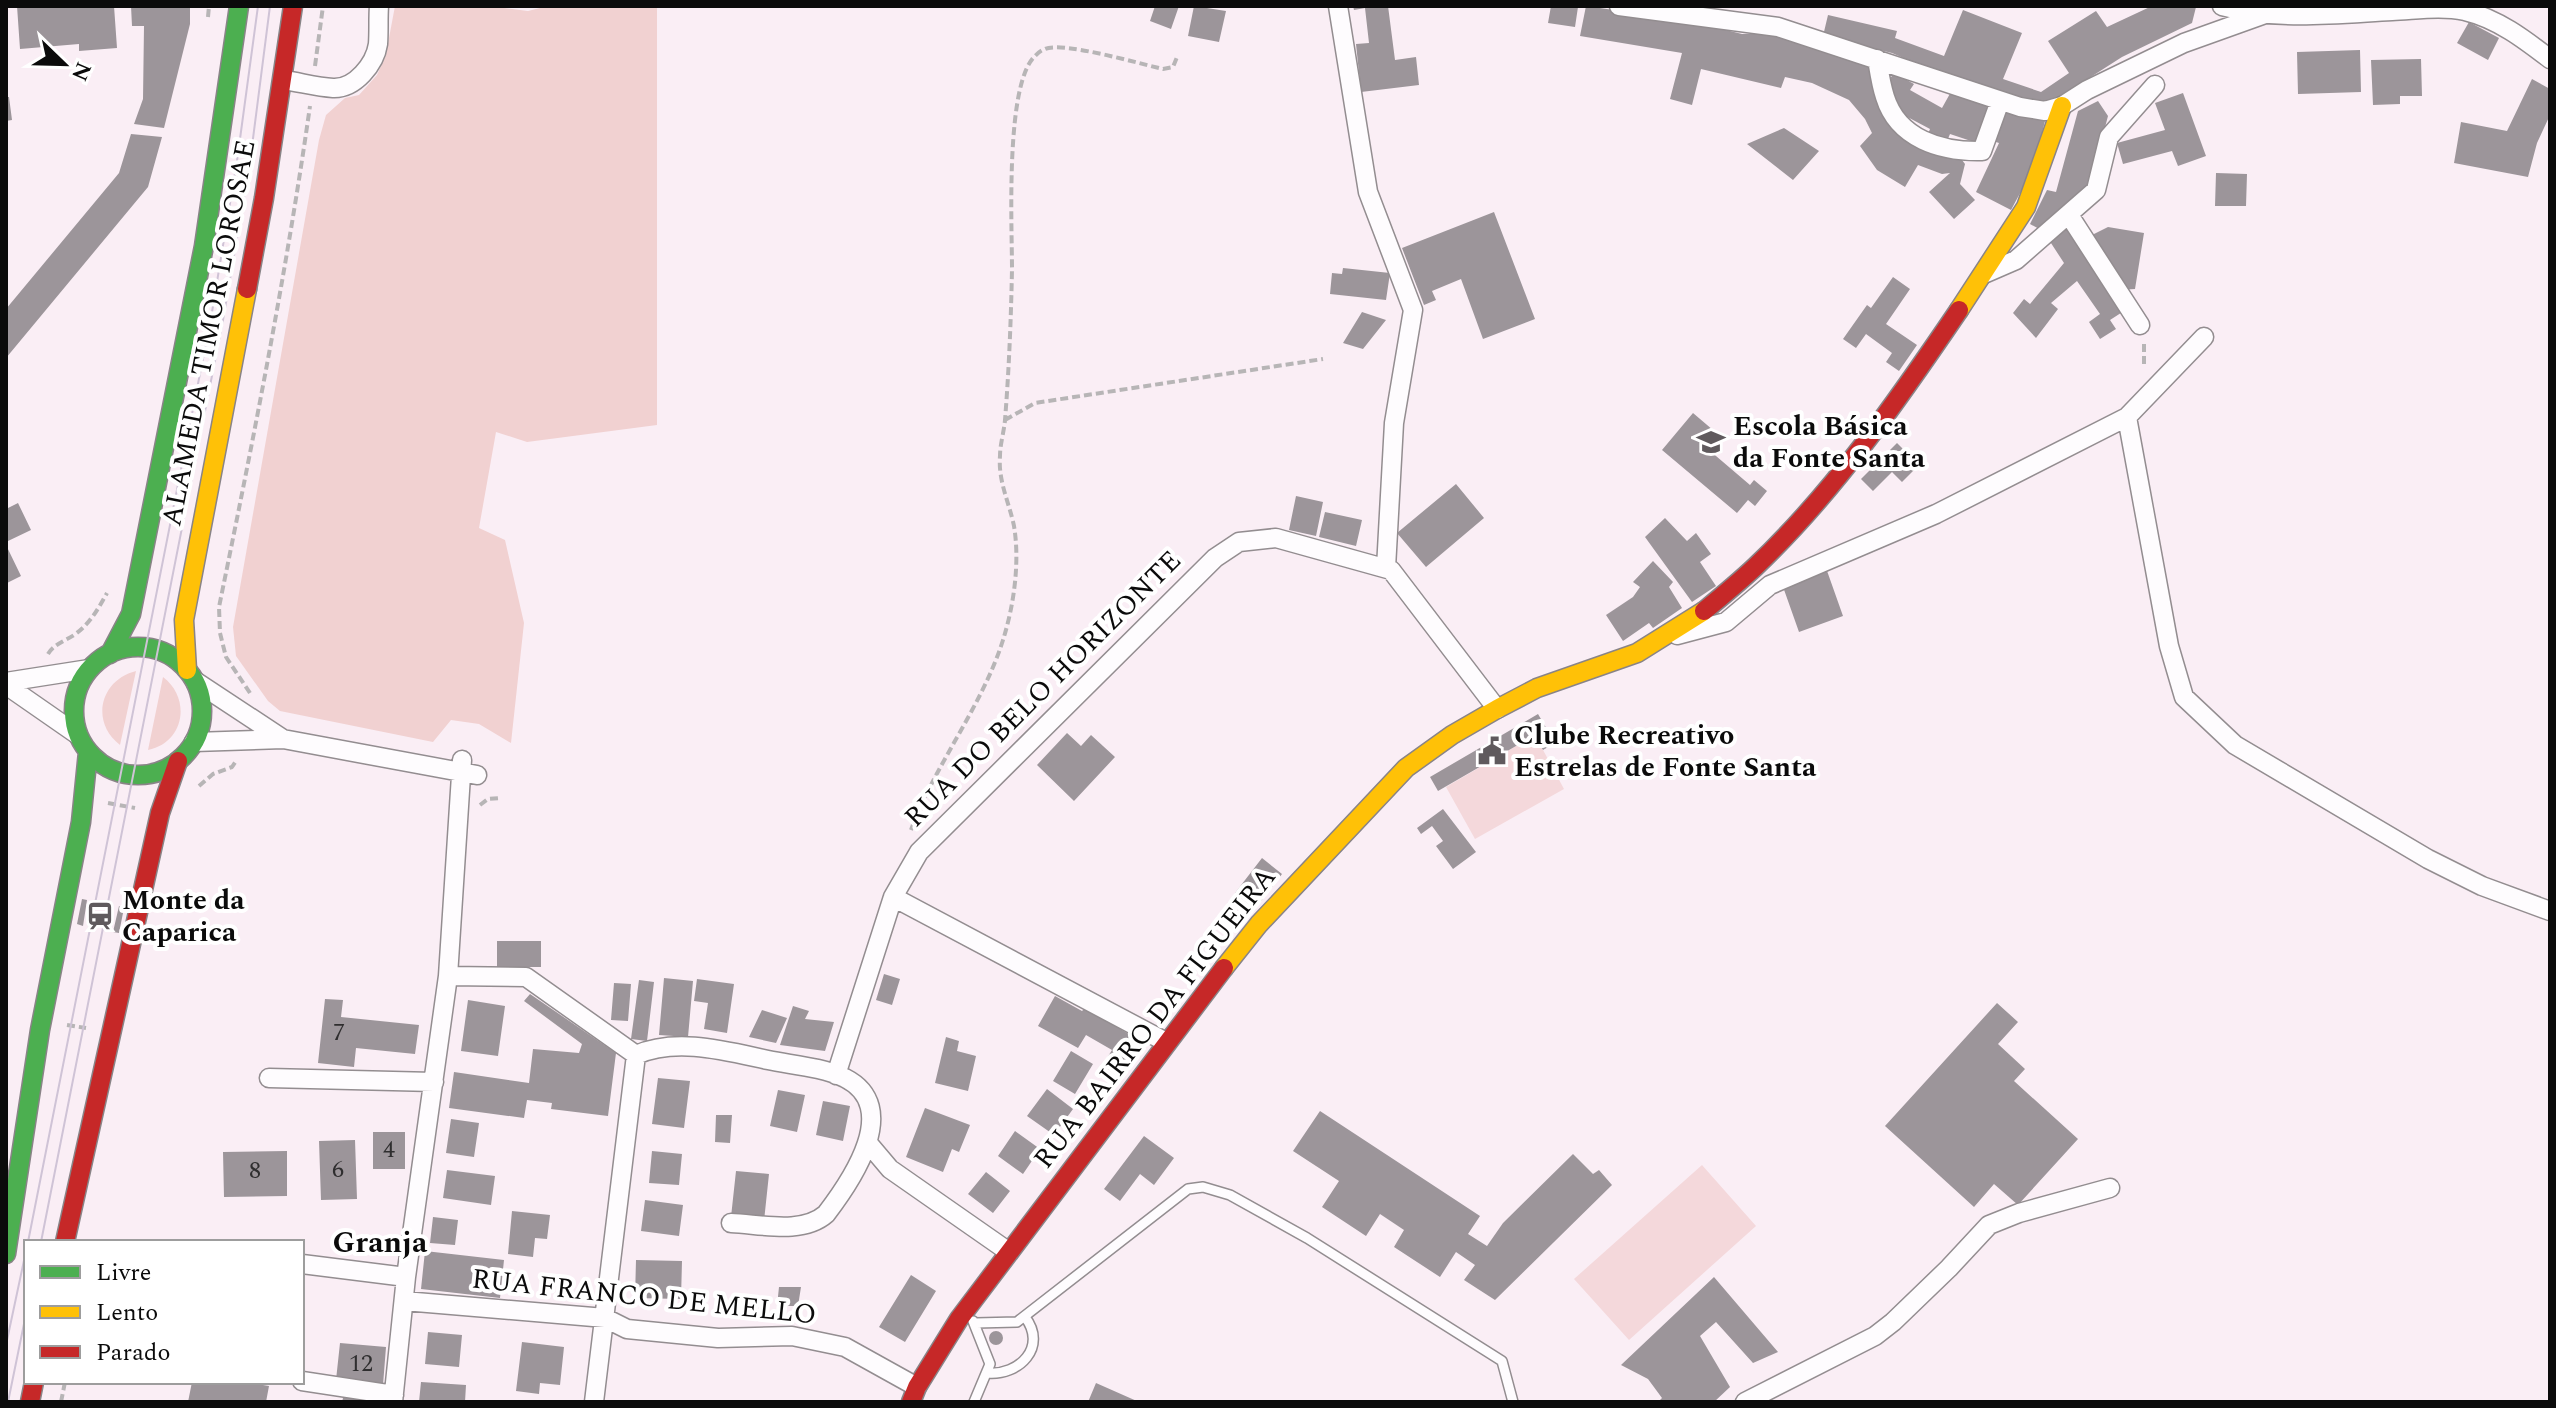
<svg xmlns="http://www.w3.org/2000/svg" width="2556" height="1408" viewBox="0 0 2556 1408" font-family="Spectral,serif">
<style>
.grass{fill:#f1d1d1}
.pitch{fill:#f4d8db}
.building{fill:#9c959a}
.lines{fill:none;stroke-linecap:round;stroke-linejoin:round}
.lane-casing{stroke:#938d90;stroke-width:12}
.street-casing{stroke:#938d90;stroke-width:21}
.fast-casing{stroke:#898487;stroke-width:21}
.slow-casing{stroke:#898487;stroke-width:21}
.jam-casing{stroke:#898487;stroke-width:21}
.path{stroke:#b7b5b6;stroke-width:4;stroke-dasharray:8 4;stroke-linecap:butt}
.lane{stroke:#fefcfe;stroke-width:9}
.street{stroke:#fefcfe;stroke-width:18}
.fast{stroke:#4caf50;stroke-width:18}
.slow{stroke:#ffc107;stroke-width:18}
.jam{stroke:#c62828;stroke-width:18}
.tram{stroke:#cfc3d6;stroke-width:2}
.labels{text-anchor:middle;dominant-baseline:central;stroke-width:8;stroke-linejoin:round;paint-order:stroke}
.number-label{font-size:24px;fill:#2f2e2f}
.street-label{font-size:28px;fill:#0b0b0b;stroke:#fff}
.poi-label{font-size:28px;font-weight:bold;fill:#0b0b0b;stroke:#fff;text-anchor:start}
.neighbourhood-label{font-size:30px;font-weight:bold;fill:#0b0b0b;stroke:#fff}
</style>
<rect width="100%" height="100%" fill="#faeef5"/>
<path class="grass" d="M395,6H488L528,11L548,6H657V425L527,442L496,432L479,528L505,540L524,623L511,743L479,724L451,720L433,742L280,711L268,701L236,656L233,627L319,140L326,115L345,98L359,95L377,75L386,54Z
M136,671L120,745C90,722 100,680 136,671Z
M163,677C192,699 184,743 148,750Z"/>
<path class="pitch" d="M1535,735L1564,789L1475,839L1446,787Z
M1702,1165L1756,1226L1629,1340L1574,1279Z"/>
<path class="building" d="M17,6H114L117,48L79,51V44L20,49Z
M131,6H190V24L164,128L134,124L143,99L144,26H132Z
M1155,6H1179L1171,29L1150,21Z
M1194,6L1226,11L1219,42L1188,36Z
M1353,6H1388L1395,60L1416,57L1419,85L1361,92L1356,44L1369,43L1365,8L1354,10Z
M1551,6L1578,7L1575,27L1548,23Z
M1586,6L1690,21L1742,34L1776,33L1828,48L1876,69L1886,113L1959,156L1965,164L1960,184L1975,200L1954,219L1929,192L1950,173L1942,174L1918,165L1905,187L1877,170L1860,146L1872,133L1865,119L1849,100L1812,83L1785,77L1781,88L1701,69L1692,105L1670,99L1682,53L1580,36Z
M2152,6L2196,7L2192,23L2122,57L2047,105L2034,107L1954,80L1892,53L1823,36L1828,15L1897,31L1895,38L1944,56L1963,10L2022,33L2003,79L2041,92L2069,73L2048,41L2096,11L2107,27Z
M2469,22L2499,38L2488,60L2457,43Z
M2360,50L2361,92L2298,94L2297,52Z
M2421,59L2422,96H2400V104L2373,105L2371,60Z
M1894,73L1914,84L1910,90L1942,108L1952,90L1994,105L1980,144L1950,134L1947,141L1928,134L1930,129L1898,112L1889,80Z
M2532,79L2550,89V115L2537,143L2528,177L2454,163L2461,122L2507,131Z
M2183,93L2206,156L2178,166L2172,151L2123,164L2117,143L2165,130L2155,103Z
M6,97H9L12,120L6,121Z
M2098,101L2108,116L2089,188L2041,230L2030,224L2047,190L2056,192L2078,111Z
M2002,106L2046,117L2033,169L2011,210L1976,192L1999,143L1990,140Z
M1784,128L1819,151L1793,180L1747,144Z
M131,134L162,137L148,187L6,358V309L119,173Z
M2216,173L2247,174L2246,206H2215Z
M1494,212L1535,319L1483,339L1461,279L1432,291L1436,300L1424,305L1402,248Z
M2069,226L2124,311L2110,320L2116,329L2100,339L2089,322L2100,314L2077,281L2051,303L2058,309L2036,338L2013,313L2024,299L2030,304L2064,263L2049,240Z
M2108,227L2144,233L2135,289L2119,290L2092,235Z
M1343,268L1390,273L1386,300L1330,294L1332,273L1342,274Z
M1893,277L1910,289L1886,324L1917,345L1899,371L1886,362L1892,353L1866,334L1856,348L1843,339L1867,305L1871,308Z
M1362,312L1386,320L1363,349L1343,343Z
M1693,413L1720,436L1709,450L1750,485L1754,480L1767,491L1755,506L1748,500L1737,513L1662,450Z
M1897,443L1919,465L1902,482L1892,472L1873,491L1861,479Z
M1456,484L1484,518L1426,567L1397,533Z
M1296,496L1323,502L1316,536L1289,530Z
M18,503L31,530L8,541L6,509Z
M1325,512L1362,520L1356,546L1319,537Z
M1665,518L1687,541L1696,533L1711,554L1700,562L1716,586L1692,602L1645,537Z
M6,545L21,576L7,583L6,580Z
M1653,561L1673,582L1669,587L1682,608L1653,628L1649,623L1623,641L1606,615L1633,597L1640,587L1633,582Z
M1826,568L1843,616L1799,632L1782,584Z
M1538,714L1555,743L1543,750L1535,735L1438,791L1430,777Z
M1067,733L1081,746L1091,735L1115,757L1074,801L1037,765Z
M1443,809L1476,852L1453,869L1436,846L1443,841L1432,826L1421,834L1417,828Z
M1262,858L1282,874L1255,909L1235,893Z
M82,899L87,900L83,926L77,924Z
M119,906L124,908L119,933L113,932Z
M497,941H541V967H497Z
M884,974L900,979L892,1005L876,1000Z
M664,978L693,981L688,1037L659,1035Z
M697,979L734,984L727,1033L704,1029L708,1003L694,1001Z
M639,980L654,982L647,1041L631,1039Z
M614,983L631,984L628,1021L611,1020Z
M530,994L616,1053L608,1116L551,1109L552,1103L527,1100L524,1118L449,1108L454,1072L529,1083L533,1049L579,1053L582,1044L524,1001Z
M1055,996L1082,1011L1085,1008L1137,1039L1139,1054L1123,1077L1102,1066L1112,1050L1086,1035L1078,1048L1038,1026Z
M325,999L343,1000L341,1017L419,1025L415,1054L356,1048L354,1067L318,1063Z
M468,1000L505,1006L498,1056L461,1051Z
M1997,1003L2018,1022L1998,1044L2025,1069L2014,1081L2078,1139L2018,1205L1994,1184L1974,1207L1885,1126Z
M793,1006L809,1011L805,1019L834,1022L825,1051L780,1045Z
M762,1010L787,1018L776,1043L749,1037Z
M946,1037L959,1041L957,1051L976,1056L968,1091L935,1083Z
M1071,1051L1093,1064L1075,1094L1053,1081Z
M658,1078L690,1081L684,1128L652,1124Z
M1047,1089L1073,1109L1054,1135L1027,1116Z
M778,1090L805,1095L797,1132L770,1126Z
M823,1101L850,1106L843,1141L816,1135Z
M925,1108L970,1125L959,1152L952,1149L943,1172L906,1157Z
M1320,1111L1480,1216L1468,1234L1487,1246L1503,1223L1573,1154L1593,1174L1599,1170L1612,1185L1495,1300L1464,1280L1475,1265L1456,1252L1440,1277L1394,1247L1404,1230L1380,1214L1366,1236L1322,1207L1339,1181L1293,1151Z
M716,1115H732L730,1143L715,1142Z
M451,1119L479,1123L474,1157L446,1153Z
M1015,1131L1040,1149L1023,1174L998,1156Z
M373,1132H405V1169H373Z
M1144,1136L1174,1158L1154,1185L1140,1174L1120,1201L1104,1189Z
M355,1140L357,1199L321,1200L319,1141Z
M287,1151V1196L224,1197L223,1152Z
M652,1151L682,1154L679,1185L649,1183Z
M447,1170L495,1176L491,1205L443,1198Z
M736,1171L769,1174L764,1221L731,1217Z
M986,1172L1010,1191L993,1213L968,1194Z
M645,1200L683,1205L679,1236L641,1231Z
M512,1211L550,1215L547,1239L535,1238L533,1257L508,1254Z
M433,1217L458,1220L455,1245L430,1243Z
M425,1251L504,1260L500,1298L421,1289Z
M636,1260L682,1261L681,1299L635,1298Z
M911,1275L936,1291L905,1342L879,1327Z
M1714,1277L1778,1352L1753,1363L1716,1322L1700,1336L1730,1387L1714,1402H1658L1662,1398L1648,1379L1621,1365Z
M779,1287H801L798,1306H777Z
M989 1338a7 7 0 1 1 14 0a7 7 0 1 1-14 0Z
M428,1332L462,1335L459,1367L425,1364Z
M522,1342L564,1347L560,1385L540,1383L539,1394L516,1391Z
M340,1343L386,1347L383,1385L336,1380Z
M192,1382H246L269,1386L266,1402H188Z
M421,1382L466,1385L465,1402H419Z
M1096,1383L1139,1402H1088Z
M344,1394L372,1401V1402H342Z"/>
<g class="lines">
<defs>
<path id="lane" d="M973,1321L990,1364L974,1402
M976,1323L1017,1322L1188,1189L1203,1187L1230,1195L1307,1238L1502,1361L1513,1402
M987,1373C1019,1376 1048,1347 1025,1317"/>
<path id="street" d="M1338,6L1368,192L1413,310L1394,423L1386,568
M1619,6L1778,27L2020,107L2045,111L2062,106L2087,90L2184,43L2265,14
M2222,6C2277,21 2336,14 2392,11C2417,10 2441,6 2465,11C2498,19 2524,39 2550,59
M1877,59C1879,71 1881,85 1885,97C1898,139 1941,152 1982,151L2000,101
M283,80C299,82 316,87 333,88C355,89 375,64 378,44C379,31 378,18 379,6
M2069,215L2140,325
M1986,273L2016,260L2096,190L2109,137L2155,85
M2127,417L2169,646L2184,697L2235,745L2428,859L2482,886L2550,911
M1677,635L1726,622L1770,585L1936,514L2127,417L2204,337
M6,682L89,669
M6,685L78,735
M283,739L477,775
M194,742L283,739L195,681
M893,897L1166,1042
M448,976L526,977L636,1055
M836,1075L893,897L919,852L1215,558L1239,542L1276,538L1391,570L1497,709
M269,1078L434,1082
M868,1143L890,1169L1009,1252
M302,1264L406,1277
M404,1301L605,1318L627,1329L718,1338L792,1336L845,1347L917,1387
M302,1381L394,1395
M393,1402L406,1277L448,976L462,760
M594,1402L636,1055C676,1037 726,1051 768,1060C792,1065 822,1067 845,1078C902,1107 852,1180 826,1214C802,1235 760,1224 731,1223
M1745,1402L1875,1336L1893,1322L1949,1268L1989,1225L2019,1213L2110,1188"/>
<path id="fast" d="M74 711a64 64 0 1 1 128 0a64 64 0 1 1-128 0Z
M110,654L131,614L204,246L239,6
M6,1254L40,1030L81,822L88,752"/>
<path id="slow" d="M1959,310L2026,207L2062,106
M187,670L184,620L247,289
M1224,968L1259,924L1406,768L1452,735L1497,709L1537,688L1637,653L1704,611"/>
<path id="jam" d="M247,289L264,198L293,6
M1704,611C1721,597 1738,583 1755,567C1834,492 1898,400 1959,310
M65,1242L160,813L178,761
M30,1402L34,1382
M911,1402L917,1387L959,1319L1224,968"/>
</defs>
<use href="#lane" class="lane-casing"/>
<use href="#street" class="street-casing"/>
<use href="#fast" class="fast-casing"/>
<use href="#slow" class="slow-casing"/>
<use href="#jam" class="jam-casing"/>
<path class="path" d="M208,17L209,6
M315,66L323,6
M2144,344V367
M1005,420L1035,403L1323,359
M48,654C54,644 65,641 74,635C90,624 98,609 107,593
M250,693L226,657L220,633L219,607C253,441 286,275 310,106
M199,786L213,774L232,767L236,761
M108,803L135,808
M480,805L488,799L500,798
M911,830C935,764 982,707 1003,640C1014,605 1020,562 1014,526C1009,502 998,481 1000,456C1000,444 1004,432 1005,420C1009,370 1011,319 1012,269C1012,226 1005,84 1035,56C1038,53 1041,50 1045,49C1062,41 1141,64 1163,69L1173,67L1177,57
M67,1025L86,1028
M61,1402L65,1382"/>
<use href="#lane" class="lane"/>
<use href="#street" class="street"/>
<use href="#fast" class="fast"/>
<use href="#slow" class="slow"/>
<use href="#jam" class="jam"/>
<path class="tram" d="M28,1242L211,318L237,161L258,6
M41,1242L223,320L250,162L270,6
M6,1345L26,1251
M8,1402L26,1314"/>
</g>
<defs>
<symbol id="school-bare" viewBox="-9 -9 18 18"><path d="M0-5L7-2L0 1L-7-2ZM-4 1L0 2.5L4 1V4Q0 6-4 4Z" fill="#5f5a5d" stroke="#fff" stroke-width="2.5" paint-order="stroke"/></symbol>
<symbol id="civic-bare" viewBox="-9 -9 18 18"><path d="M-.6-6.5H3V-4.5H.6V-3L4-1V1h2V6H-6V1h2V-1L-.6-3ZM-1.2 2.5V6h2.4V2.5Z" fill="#5f5a5d" stroke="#fff" stroke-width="2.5" paint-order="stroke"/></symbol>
<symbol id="station-bare" viewBox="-9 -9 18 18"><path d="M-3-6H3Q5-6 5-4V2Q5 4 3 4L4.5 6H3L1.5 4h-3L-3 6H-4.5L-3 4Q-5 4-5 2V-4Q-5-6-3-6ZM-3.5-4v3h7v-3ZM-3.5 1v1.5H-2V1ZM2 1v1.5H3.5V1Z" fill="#5f5a5d" stroke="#fff" stroke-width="2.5" paint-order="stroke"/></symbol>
</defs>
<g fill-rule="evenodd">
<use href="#school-bare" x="1691" y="422" width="40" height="40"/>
<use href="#civic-bare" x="1472" y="731" width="40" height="40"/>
<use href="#station-bare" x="80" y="896" width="40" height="40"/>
</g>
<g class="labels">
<g class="number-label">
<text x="339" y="1033">7</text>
<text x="389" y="1150">4</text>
<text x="338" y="1170">6</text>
<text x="255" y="1171">8</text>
<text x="361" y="1364">12</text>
</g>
<g class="street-label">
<text transform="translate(209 333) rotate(-79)">ALAMEDA TIMOR LOROSAE</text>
<text transform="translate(1043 689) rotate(-45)">RUA DO BELO HORIZONTE</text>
<text transform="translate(1155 1018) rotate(-52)">RUA BAIRRO DA FIGUEIRA</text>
<text transform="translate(644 1297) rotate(6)">RUA FRANCO DE MELLO</text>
</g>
<g class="poi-label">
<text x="1733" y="426">Escola Básica<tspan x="1733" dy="32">da Fonte Santa</tspan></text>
<text x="1514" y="735">Clube Recreativo<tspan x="1514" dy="32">Estrelas de Fonte Santa</tspan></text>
<text x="122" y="900">Monte da<tspan x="122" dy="32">Caparica</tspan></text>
</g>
<g class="neighbourhood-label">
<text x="380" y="1243">Granja</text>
</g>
</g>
<rect width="2556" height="1408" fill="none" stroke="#0b0b0b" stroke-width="16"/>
<rect x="24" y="1240" width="280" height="144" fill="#ffffff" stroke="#9d9d9d" stroke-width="2"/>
<rect x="40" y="1266" width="40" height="12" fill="#4caf50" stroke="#9d9d9d" stroke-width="2"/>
<text x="96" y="1280" font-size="24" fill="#0b0b0b">Livre</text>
<rect x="40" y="1306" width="40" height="12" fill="#ffc107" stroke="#9d9d9d" stroke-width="2"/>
<text x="96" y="1320" font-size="24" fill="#0b0b0b">Lento</text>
<rect x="40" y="1346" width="40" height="12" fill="#c62828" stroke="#9d9d9d" stroke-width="2"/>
<text x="96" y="1360" font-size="24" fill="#0b0b0b">Parado</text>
<g transform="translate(64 64) rotate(113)" stroke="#ffffff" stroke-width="6" paint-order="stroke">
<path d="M0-6L14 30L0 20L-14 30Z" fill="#0b0b0b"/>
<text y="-12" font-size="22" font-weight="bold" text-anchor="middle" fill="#0b0b0b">N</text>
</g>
</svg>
